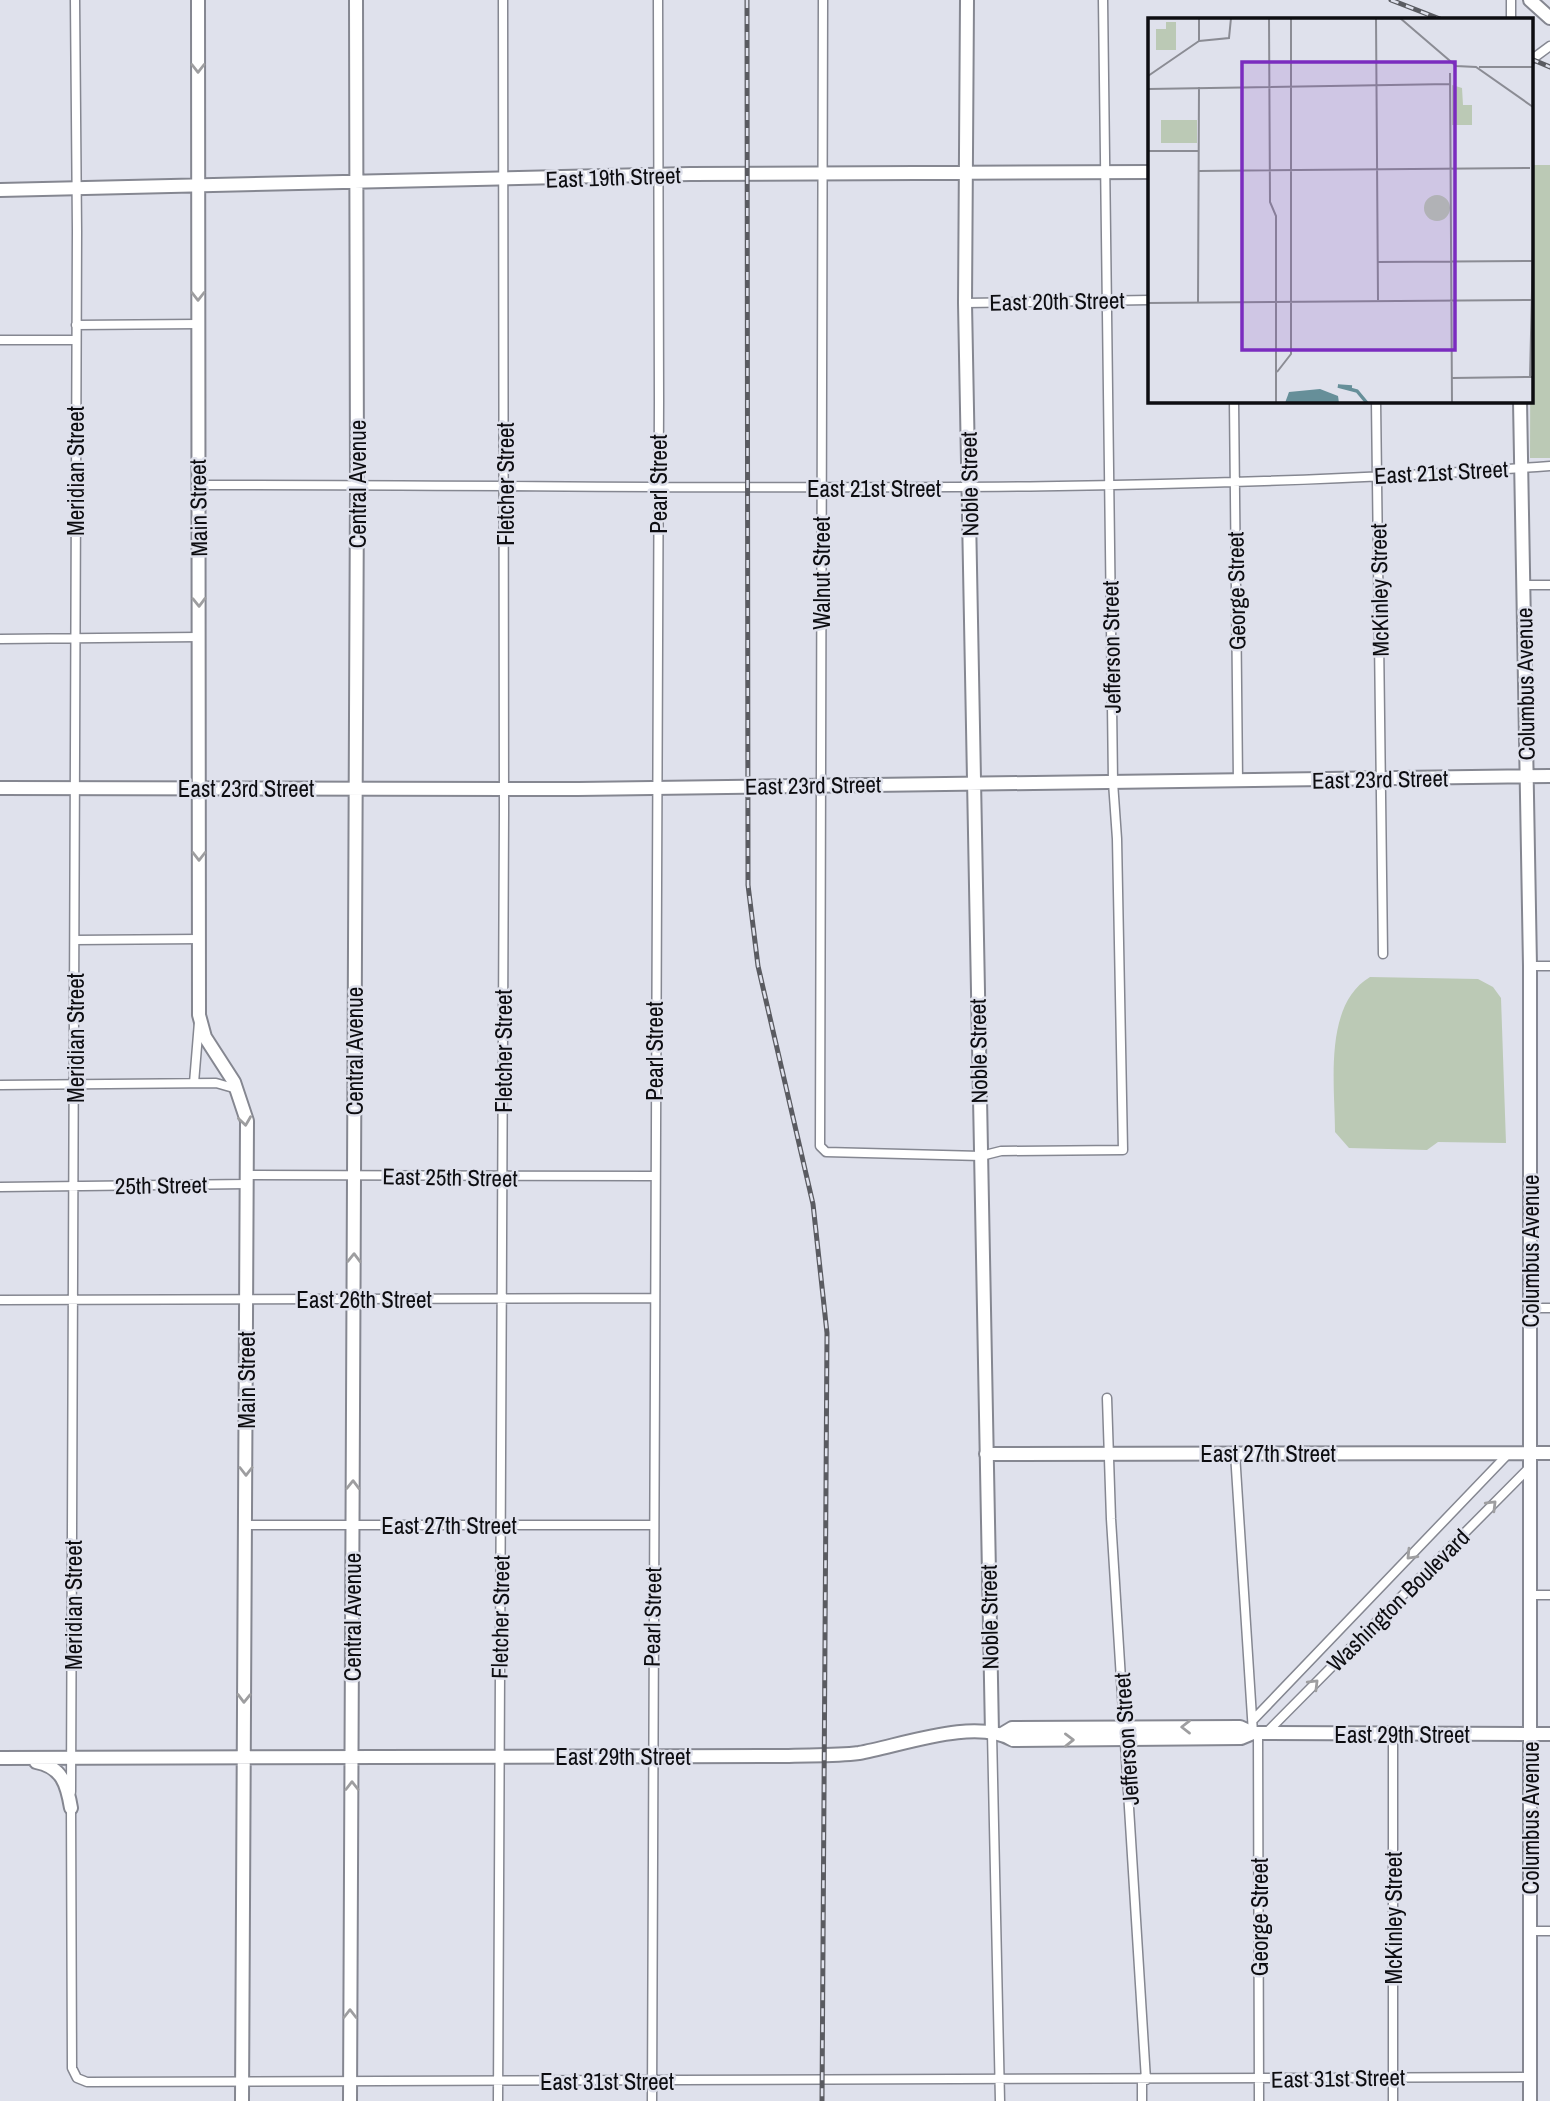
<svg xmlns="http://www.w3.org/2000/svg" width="1550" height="2101" viewBox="0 0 1550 2101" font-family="'Archivo Narrow',sans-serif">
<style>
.green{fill:#bbc9b5}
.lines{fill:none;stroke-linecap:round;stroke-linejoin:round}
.street-casing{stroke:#858791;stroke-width:11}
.secondary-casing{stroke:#858791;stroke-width:16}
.primary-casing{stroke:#858791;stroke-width:16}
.street{stroke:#fff;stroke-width:8}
.secondary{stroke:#fff;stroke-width:12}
.primary{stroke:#fff;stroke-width:12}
.rail-casing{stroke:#5a5b61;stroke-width:5}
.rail{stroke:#dfe1ec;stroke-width:2.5;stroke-dasharray:8;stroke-linecap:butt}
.oneway{stroke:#9e9ea0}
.labels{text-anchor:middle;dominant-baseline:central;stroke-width:5;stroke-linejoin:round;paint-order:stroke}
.street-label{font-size:23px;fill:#0d0d11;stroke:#dfe1ec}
.inset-river{fill:none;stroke:#668f99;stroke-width:3.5}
.inset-road{fill:none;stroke:#8b8c94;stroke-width:2}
.view{fill:#7b2cbf;fill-opacity:0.15;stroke:#7b2cbf;stroke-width:3.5}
.inset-edge{fill:none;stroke:#0d0d11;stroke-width:3.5}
</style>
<rect width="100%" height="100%" fill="#dfe1ec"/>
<path class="green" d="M1531,165H1550V458H1530Z
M1370,977L1478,979L1493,987L1501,998L1506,1143L1438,1142L1427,1150L1349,1148L1335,1132C1335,1085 1323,1005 1370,977Z"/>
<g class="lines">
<defs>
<path id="street" d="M823,0L820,1146L826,1152L981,1156L1001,1151L1123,1150L1117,839L1113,782L1103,0
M1511,0V19
M1531,60L1550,46
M965,303L1149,300
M76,325L198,324
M0,340H76
M1234,401L1238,782
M1376,401L1383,954
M197,485C649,484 1100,499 1550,466
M1524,585H1550
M0,639L199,637
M75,940L200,939
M1530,966H1550
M194,1083L199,1022
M0,1085L216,1083L237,1089
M247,1175L654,1176
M0,1187L247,1184
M0,1300L654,1298
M1530,1308H1550
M1107,1398L1111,1519L1146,2080
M1235,1453L1253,1733
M246,1525H653
M1530,1595H1550
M1253,1720L1509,1453
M992,1733L1000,2101
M1258,1733L1259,2101
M1266,1733L1530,1467
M71,1792L77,231L75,0
M71,1805L72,2068L77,2078L87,2082L1530,2077
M1530,1931H1550
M498,2101L504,813L503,0
M652,2101L659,401L658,0
M1142,2101V2080
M1393,2101V1735"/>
<path id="secondary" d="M198,0L199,1015L205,1037L234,1082L247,1121L242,2101
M967,0L965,303L992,1733
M0,190L690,174L1149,172
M1520,401L1530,966V2101
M0,788L578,789L1550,776
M986,1454L1550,1453
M1002,1734L1012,1728L1240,1727L1253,1733L1550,1734
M0,1758L784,1756C809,1755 835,1756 859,1753C900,1746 975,1717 1013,1740L1241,1738L1253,1733
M36,1762C62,1767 67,1784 71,1808
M350,2101L357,485L356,0"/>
<path id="primary" d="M1530,0L1550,18"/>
</defs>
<use href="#street" class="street-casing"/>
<use href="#secondary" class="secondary-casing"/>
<use href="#primary" class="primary-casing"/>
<use href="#street" class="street"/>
<use href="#secondary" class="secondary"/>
<use href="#primary" class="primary"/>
<defs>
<path id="rail" d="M747,0L748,885L758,966L813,1204L827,1333L822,2101
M1391,0L1440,19
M1531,59L1550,67"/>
</defs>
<use href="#rail" class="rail-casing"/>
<use href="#rail" class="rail"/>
</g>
<defs><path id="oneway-chevron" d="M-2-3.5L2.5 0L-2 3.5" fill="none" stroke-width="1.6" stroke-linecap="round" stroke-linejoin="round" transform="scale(1.75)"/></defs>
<g class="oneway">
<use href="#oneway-chevron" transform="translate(198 68) rotate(90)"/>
<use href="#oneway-chevron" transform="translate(198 296) rotate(90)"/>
<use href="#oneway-chevron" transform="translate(199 602) rotate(89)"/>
<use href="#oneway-chevron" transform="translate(199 856) rotate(90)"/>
<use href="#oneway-chevron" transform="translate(245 1121) rotate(82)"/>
<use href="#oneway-chevron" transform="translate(354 1258) rotate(-89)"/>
<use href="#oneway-chevron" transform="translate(246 1471) rotate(90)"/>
<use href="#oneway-chevron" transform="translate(353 1485) rotate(-89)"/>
<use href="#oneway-chevron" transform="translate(1492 1505) rotate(-45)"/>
<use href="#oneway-chevron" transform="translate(1411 1555) rotate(134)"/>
<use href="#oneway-chevron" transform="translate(1314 1684) rotate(-45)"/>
<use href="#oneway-chevron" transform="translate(244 1698) rotate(91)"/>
<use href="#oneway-chevron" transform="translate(1186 1727) rotate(180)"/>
<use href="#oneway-chevron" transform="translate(1069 1740) rotate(-1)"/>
<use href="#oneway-chevron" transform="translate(352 1786) rotate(-90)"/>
<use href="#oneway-chevron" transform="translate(350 2014) rotate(-90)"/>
</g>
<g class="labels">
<g class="street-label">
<text transform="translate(613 177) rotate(-2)">East 19th Street</text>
<text transform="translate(1057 301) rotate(-1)">East 20th Street</text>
<text transform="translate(75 471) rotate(-90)">Meridian Street</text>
<text transform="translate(1441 472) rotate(-3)">East 21st Street</text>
<text transform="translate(357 484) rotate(-90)">Central Avenue</text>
<text transform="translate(505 484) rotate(-90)">Fletcher Street</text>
<text transform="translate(658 484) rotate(-90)">Pearl Street</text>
<text transform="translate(969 484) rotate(-91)">Noble Street</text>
<text x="874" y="488">East 21st Street</text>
<text transform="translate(198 508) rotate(-91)">Main Street</text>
<text transform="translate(821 573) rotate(-90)">Walnut Street</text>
<text transform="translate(1379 590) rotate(-91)">McKinley Street</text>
<text transform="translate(1236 591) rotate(-91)">George Street</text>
<text transform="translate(1111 647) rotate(-91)">Jefferson Street</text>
<text transform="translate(1525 684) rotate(-91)">Columbus Avenue</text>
<text transform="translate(1380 779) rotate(-1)">East 23rd Street</text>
<text transform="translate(813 785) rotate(-1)">East 23rd Street</text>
<text x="246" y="788">East 23rd Street</text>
<text transform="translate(75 1038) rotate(-90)">Meridian Street</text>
<text transform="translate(354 1051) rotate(-90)">Central Avenue</text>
<text transform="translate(503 1051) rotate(-90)">Fletcher Street</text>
<text transform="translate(654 1051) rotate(-90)">Pearl Street</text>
<text transform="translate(978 1051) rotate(-91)">Noble Street</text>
<text transform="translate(450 1177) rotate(1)">East 25th Street</text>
<text transform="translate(161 1185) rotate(-1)">25th Street</text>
<text transform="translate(1530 1251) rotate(-90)">Columbus Avenue</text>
<text x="364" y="1299">East 26th Street</text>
<text transform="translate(246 1380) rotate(-90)">Main Street</text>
<text x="1268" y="1453">East 27th Street</text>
<text x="449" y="1525">East 27th Street</text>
<text transform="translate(1398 1600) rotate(-45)">Washington Boulevard</text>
<text transform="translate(73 1605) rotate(-90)">Meridian Street</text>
<text transform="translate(352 1617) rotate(-90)">Central Avenue</text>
<text transform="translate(500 1617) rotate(-89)">Fletcher Street</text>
<text transform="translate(652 1617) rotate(-89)">Pearl Street</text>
<text transform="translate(989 1617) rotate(-91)">Noble Street</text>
<text x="1402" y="1734">East 29th Street</text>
<text transform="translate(1126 1739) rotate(-94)">Jefferson Street</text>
<text x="623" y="1756">East 29th Street</text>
<text transform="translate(1530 1818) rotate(-90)">Columbus Avenue</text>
<text transform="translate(1259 1917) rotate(-90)">George Street</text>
<text transform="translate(1393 1918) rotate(-90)">McKinley Street</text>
<text transform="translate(1338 2078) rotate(-1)">East 31st Street</text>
<text x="607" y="2081">East 31st Street</text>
</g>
</g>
<g transform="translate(1148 18)">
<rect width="385" height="385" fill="#dfe1ec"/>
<path d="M18,4H28V32H8V11H18ZM304,67L314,70L315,87H324V107H304ZM13,102H49V125H13ZM276 190a13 13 0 1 1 26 0a13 13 0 1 1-26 0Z" fill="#bbc9b5"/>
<path d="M172,371L190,378L191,385H137L141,374Z" fill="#668f99"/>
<path class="inset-river" d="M204,369L190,368L209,373L219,385"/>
<path class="inset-road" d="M51,0V23M121,0L122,184L128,198V385M228,0L230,282M252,0L308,48L328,49L385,89M51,23L81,20L83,0M331,49H385M302,55L304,385M0,58L51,23M0,71L302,66M385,132V202M0,133H51M51,153L382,150M230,244L385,243M0,285L385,282M50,285L51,69M129,354L143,336V0M382,359L385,230M304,360L385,359"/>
<path class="view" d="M94,44H307V332H94Z"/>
<rect width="385" height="385" class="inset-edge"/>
</g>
</svg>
